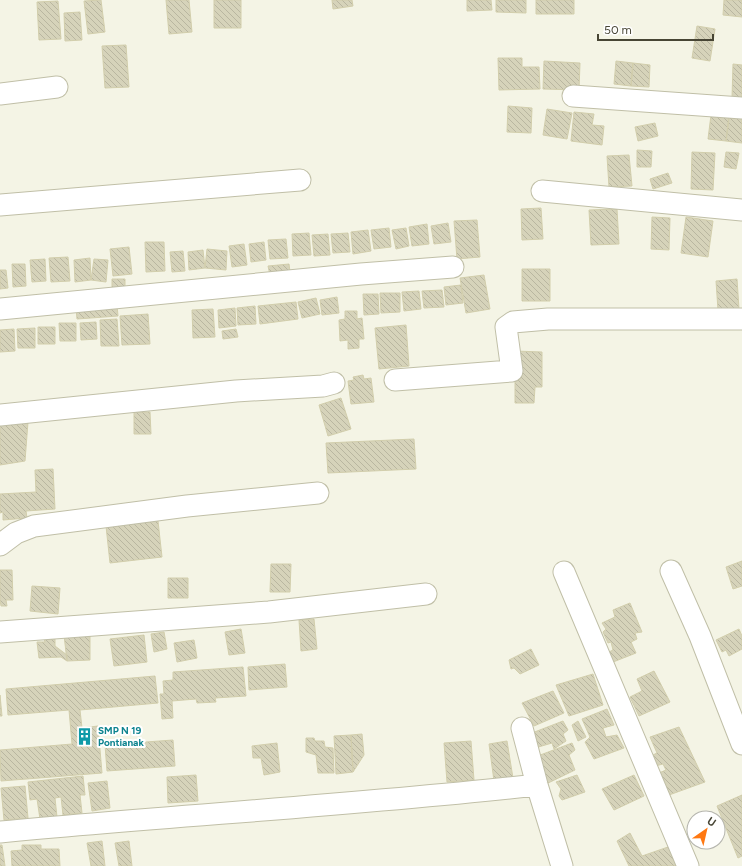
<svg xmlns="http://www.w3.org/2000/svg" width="742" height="866" viewBox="0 0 742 866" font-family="Figtree,sans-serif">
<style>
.building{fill:url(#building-back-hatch);stroke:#d2ceac}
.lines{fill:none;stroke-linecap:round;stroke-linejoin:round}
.minor-casing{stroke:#c0bfa7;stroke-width:23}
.minor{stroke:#fff;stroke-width:21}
.labels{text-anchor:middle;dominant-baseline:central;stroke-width:4;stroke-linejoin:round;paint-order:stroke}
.culture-label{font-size:10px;font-weight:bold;fill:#0d838f;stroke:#fff;text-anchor:start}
</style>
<defs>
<pattern id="building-back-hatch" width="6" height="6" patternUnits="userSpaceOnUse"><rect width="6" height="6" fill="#d6d3ba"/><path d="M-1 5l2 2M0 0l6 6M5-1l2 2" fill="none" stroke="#b9b6a0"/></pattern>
</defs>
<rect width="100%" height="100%" fill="#f4f4e5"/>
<path class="building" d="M101,0L105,32L88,34L84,1Z
M166,0H189L192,32L169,34Z
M214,0H241V28H214Z
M332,0H352L353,6L333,9Z
M467,0H491L492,10L467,11Z
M496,0H526V13L496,12Z
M536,0H574V14H536Z
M724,0H742V17L723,15Z
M58,1L61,39L39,40L37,2Z
M80,12L82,40L65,41L64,13Z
M697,26L715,29L710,61L692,58Z
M126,45L129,87L105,88L102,46Z
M498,58H522V67H539L540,89L499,90Z
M544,61L580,63L579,90L543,89Z
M616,61L633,63L631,86L614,84Z
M633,63L650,65L649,87L631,86Z
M733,64L742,65V98H732Z
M508,106L532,108L531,133L507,132Z
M547,109L572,113L567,139L543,135Z
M574,112L594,114L592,125L604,126L602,145L571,141Z
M711,115L729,117L726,141L708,139Z
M729,117L742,118V143L726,141Z
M655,123L658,136L638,141L635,127Z
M637,150L652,151L651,167H637Z
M692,152L715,153L713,190L691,189Z
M726,152L739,153L736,169L724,167Z
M629,155L632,186L609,187L607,156Z
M668,173L672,183L653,189L650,179Z
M541,208L543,239L522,240L521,209Z
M617,209L619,244L591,245L589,210Z
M652,217L670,218L669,250L651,249Z
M686,217L713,221L708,257L681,253Z
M477,220L480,257L457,259L454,221Z
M448,223L451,242L434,244L431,226Z
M427,224L429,244L412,246L409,227Z
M389,228L391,247L374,249L371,230Z
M406,228L409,246L396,249L392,230Z
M368,230L371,251L353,254L351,232Z
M309,233L311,255L293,256L292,234Z
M348,233L350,252L333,253L331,234Z
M328,234L330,255L314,256L312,235Z
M286,239L288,258L270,259L268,240Z
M145,242H164L165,271L146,272Z
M264,242L266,260L251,262L249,244Z
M244,244L247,265L232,267L229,246Z
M129,247L132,274L113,276L110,249Z
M207,249L227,251L226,270L205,268Z
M203,250L205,268L189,270L188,252Z
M183,251L185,271L172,272L170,252Z
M68,257L70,281L51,282L49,258Z
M90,258L91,280L75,282L74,260Z
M45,259L46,281L32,282L30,260Z
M94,259L108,260L106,282L91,280Z
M12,264H25L26,286L13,287Z
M289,264L290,272L270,275L268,266Z
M522,269H550V301H522Z
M0,270H6L8,288L0,289Z
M484,275L490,309L466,313L460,278Z
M112,279H125V289H112Z
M737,279L739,309L718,310L716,281Z
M461,285L463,303L446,305L444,287Z
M442,290L444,307L424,308L422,291Z
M419,291L421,309L404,311L402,292Z
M380,293H400V312L381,313Z
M363,294H378L379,314L364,315Z
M337,297L339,313L322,315L320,300Z
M316,298L320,314L302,318L298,302Z
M296,302L298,319L260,324L258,306Z
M117,305L118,316L77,319L76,308Z
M255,306L256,324L238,325L237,308Z
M235,308L236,326L219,328L218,310Z
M213,309L215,337L193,338L192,310Z
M345,311H357V319L362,318L364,339H359V348L348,349V340L340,341L339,320L345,319Z
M148,314L150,344L122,345L120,316Z
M117,319L119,346H101L100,320Z
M96,322L97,339L81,340L80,323Z
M59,323H76V341H60Z
M406,325L409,366L379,369L375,328Z
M38,327H55V344H38Z
M35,328V348H18L17,329Z
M14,329L15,351L0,352V330Z
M236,329L238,337L223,339L222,331Z
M515,351L542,352V387H535L534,403H515Z
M363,375L364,379L371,378L374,402L351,404L348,381L354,380L353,377Z
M341,398L351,429L328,436L319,405Z
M134,412H150L151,434H134Z
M28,422L25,461L0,465V424Z
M414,439L416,469L328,473L326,443Z
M53,469L55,509L26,511L27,518L3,520V512L0,513V494L36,492L35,470Z
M158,521L162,557L110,563L106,526Z
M742,561V586L733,589L726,567Z
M271,564H291L290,592H270Z
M0,570H12L13,600H6L7,606H1L0,600Z
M168,578H188V598H168Z
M32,586L60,588L58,614L30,611Z
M630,603L642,632L635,633L637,639L631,642L636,653L608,664L605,654L613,650L611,642L608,643L603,632L606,629L602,623L615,617L613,610Z
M314,619L317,649L301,651L299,620Z
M241,629L245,653L229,655L225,632Z
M739,629L742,636V649L729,656L726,650L722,652L716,640Z
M90,632V660L67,661L64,635Z
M164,632L167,649L154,652L151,634Z
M144,635L147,662L114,666L110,639Z
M44,639H55V646L67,655V661L61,657L39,658L37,642H45Z
M194,640L197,658L177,662L174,643Z
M531,649L539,665L520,674L514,668L511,669L509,660Z
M285,664L287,687L249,690L248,667Z
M243,667L246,696L215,698L216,702L197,703L196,699L172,701L173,718L162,719L160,694H164L163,681L173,680V672Z
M654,671L670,702L639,716L630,697L642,691L637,679Z
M593,674L603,705L569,716L556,685Z
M155,676L158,703L80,710L82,728L98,726L102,773L1,781L0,750L72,744L69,710L8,715L6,689Z
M553,691L564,713L534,726L522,703Z
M0,695L2,716H0Z
M607,709L614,725L603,728L606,737L617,735L624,748L594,759L585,742L590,737L582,719Z
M563,721L568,730L563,734L566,741L554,749L552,743L535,748L532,733Z
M578,721L586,737L578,741L572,725Z
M679,727L705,782L669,795L659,773L666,770L663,764L655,766L653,755L657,753L650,737Z
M362,734L364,755L353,772L351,735Z
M351,735L353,772L336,774L334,736Z
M306,738H314L315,741H324L325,747L333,748L334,773H318L316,755L306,752Z
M173,740L175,766L107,771L105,745Z
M471,741L474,780L447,782L444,743Z
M507,741L513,778L494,781L489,744Z
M277,743L280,772L264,775L261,758H253L252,746Z
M572,743L575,750L569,755L575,770L544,785L535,757Z
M196,775L198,801L168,803L167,777Z
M577,775L585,792L562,800L559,796L561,789L556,782Z
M634,775L644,796L614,810L602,789Z
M83,776L85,795H80L82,813L63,815L61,797L55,798L57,817L40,819L37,799L30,800L28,782Z
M107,781L110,808L92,811L88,783Z
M25,786L28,818L4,820L1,788Z
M742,795V856L738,858L717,806Z
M630,833L642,856L668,847L679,860L681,866H629L617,841Z
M102,841L105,866H91L87,843Z
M129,841L132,866H119L115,843Z
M0,845H2L5,866H0Z
M22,845H41V849H59L60,866H12L11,851L22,850Z"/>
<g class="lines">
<defs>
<path id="minor" d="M0,94L57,87
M573,96L742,108
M542,191L742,210
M0,205L300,180
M0,309L361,274L453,267
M395,380L512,371L506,327L513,322L548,319H742
M0,415L236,391L323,386L334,383
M0,545L16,533L34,526L187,506L318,493
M671,571L700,636L742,744
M564,572L688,866
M0,632L269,612L426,594
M522,728L537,785L562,866
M0,832C179,815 358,805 537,785"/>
</defs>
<use href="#minor" class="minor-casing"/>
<use href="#minor" class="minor"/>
</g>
<defs>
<symbol id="building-bare" viewBox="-9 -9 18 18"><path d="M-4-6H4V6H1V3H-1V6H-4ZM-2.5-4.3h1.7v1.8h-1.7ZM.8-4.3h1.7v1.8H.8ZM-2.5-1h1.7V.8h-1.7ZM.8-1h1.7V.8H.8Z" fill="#0f9aa8" stroke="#fff" stroke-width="2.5" paint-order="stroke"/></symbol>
</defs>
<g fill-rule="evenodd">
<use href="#building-bare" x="72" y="724" width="25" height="25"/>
</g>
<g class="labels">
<g class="culture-label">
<text x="98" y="730">SMP N 19<tspan x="98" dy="12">Pontianak</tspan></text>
</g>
</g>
<g transform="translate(706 830) rotate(34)"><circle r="19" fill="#ffffff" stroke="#b5b5ae"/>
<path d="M0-3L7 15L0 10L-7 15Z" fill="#ff7811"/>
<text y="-6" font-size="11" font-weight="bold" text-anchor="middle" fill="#474534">U</text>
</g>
<path d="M598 34v6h115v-6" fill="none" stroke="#474534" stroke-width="2"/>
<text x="604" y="34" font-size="12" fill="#474534" stroke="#ffffff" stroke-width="3" paint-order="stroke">50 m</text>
</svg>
